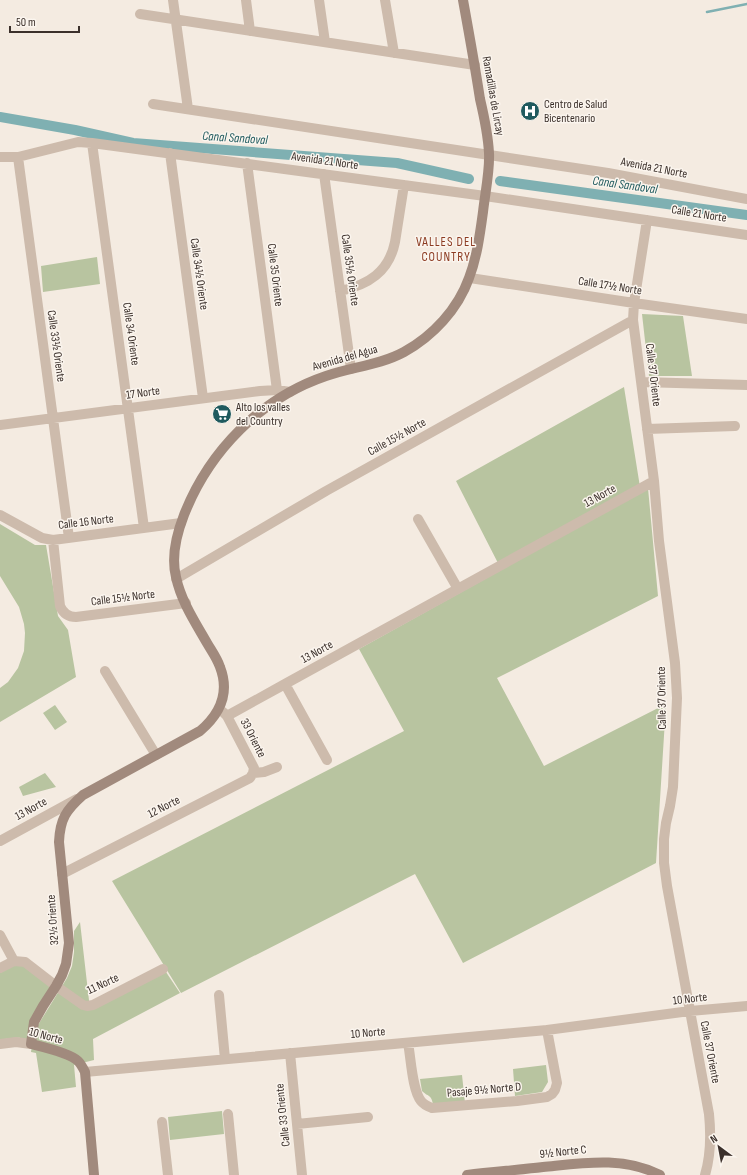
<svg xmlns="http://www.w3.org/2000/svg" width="747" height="1175" viewBox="0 0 747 1175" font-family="'Sofia Sans Condensed',sans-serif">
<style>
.green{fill:#b8c4a0}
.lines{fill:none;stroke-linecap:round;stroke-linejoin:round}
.stream{stroke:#7fb0b2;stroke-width:2.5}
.canal{stroke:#7fb0b2;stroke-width:10}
.street{stroke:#cdbbac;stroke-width:10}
.secondary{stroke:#a18a7d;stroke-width:10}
.labels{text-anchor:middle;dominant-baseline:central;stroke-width:3;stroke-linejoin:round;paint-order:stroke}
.street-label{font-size:12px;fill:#3b302b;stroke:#fbf5ee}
.poi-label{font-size:12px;fill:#3b302b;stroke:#fbf5ee;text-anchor:start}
.water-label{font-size:13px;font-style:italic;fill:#1f5a5e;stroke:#fbf5ee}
.neighbourhood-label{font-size:13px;letter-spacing:1px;fill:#8c3b22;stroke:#fbf5ee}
</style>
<rect width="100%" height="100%" fill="#f4ebe1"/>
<path class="green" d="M97,257L100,284L43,292L41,266Z
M642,314L683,316L692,376H649Z
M624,387L640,487L500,567L456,481Z
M648,488L658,596L497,678L544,766L666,704L656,863L463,963L415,874L181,993L112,881L404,731L359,649Z
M0,524L35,545H46L58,616L68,630L76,677L0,722V688L8,682L18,668L24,651L25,633L24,624L19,607L0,576Z
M55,705L67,722L55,730L43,713Z
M45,773L56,787L23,796L19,787Z
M80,922L90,1009L166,972L180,993L93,1039L94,1060L74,1065L76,1087L42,1092L36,1053L31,1052L33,1037L38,1025L67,978L72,966L74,952V931Z
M15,964L24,966L51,986L28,1040C19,1036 9,1038 0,1040V973Z
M546,1065L548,1082L542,1092L515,1096L513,1069Z
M462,1075L465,1103L433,1104C431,1094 428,1097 422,1091L420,1079Z
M222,1111L224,1134L170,1140L168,1117Z"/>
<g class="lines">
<path class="stream" d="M707,12L747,4"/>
<path class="canal" d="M0,117L75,130L133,143L397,163L469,179
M500,181L747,215"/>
<path class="street" d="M173,0L188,109
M246,0L250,31
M319,0L325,42
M385,0L394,53
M140,14L475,65
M153,104L608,173L747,199
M92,143L144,528
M170,153L203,398
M0,157H18L78,142L92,143L485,196L747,235
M18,157L69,538
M247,163L277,390
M324,174L351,369
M647,220L634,303L633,320L654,481L659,541L675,663L677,698L673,787L670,806L666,823L664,839V863L667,886L709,1114C711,1134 711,1155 705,1175
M470,278L634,303L747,319
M340,291C368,285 389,272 395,242L404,185
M641,382L747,385
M0,425L260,391L277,390L290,392
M647,429L735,426
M0,515L42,538L53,540L181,523
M418,519L458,589
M53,540L60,606C63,613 68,617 76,617L186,603
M176,579L326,491L633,320
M105,671L156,755
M285,684L327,760
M223,712L227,716L254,768L253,773
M227,716L285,684L654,481
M0,841L77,799
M62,874L250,778L253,773L264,772L277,767
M0,935L14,961
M0,968L14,961L25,962L56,986L83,1005L87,1006L93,1005L163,969
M219,995L225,1059
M408,1043C411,1058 412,1090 421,1101C424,1105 427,1106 432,1108L517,1101L547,1097L552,1094L555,1090L557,1083L547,1030
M0,1044L16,1042L31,1044
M290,1053L302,1175
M85,1072L547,1030L690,1011L747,1006
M228,1114L234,1175
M162,1122L168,1175
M297,1124L368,1117"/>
<path class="secondary" d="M94,1175L85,1072C83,1068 81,1064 78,1061C70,1053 43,1047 31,1044L34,1022L43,1006L56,986L62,975L66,964L69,943L59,842C60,819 66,810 83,795L200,731C220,714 230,693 220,667C217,658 211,650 207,643C195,622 181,601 176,577C171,557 177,533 184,515C209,451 261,398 326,376C352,367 380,365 404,352C433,336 458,309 469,278C477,257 480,234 483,212C485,194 490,170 489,153C488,135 484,116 480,99C475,66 469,33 463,0
M467,1175C492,1172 517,1170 543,1167C583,1163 623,1156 660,1175"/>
</g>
<defs>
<symbol id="hospital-disc" viewBox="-11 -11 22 22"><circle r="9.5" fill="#1f5a5e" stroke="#fbf5ee"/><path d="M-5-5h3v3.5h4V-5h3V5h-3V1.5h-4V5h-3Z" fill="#fff"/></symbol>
<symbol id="supermarket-disc" viewBox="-11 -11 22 22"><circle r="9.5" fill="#1f5a5e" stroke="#fbf5ee"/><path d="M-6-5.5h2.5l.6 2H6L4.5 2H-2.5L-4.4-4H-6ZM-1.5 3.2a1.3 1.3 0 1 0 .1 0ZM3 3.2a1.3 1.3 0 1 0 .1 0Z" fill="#fff"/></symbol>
</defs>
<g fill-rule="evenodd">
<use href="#hospital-disc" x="519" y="100" width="22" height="22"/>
<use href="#supermarket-disc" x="211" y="403" width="22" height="22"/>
</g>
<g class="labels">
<g class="street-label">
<text transform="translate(493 96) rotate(80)">Ramadillas de Lircay</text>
<text transform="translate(325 161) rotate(8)">Avenida 21 Norte</text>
<text transform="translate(654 168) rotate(11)">Avenida 21 Norte</text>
<text transform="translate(699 214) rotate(9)">Calle 21 Norte</text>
<text transform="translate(350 270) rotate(82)">Calle 35½ Oriente</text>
<text transform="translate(199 274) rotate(82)">Calle 34½ Oriente</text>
<text transform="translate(275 275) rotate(83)">Calle 35 Oriente</text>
<text transform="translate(610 286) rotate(9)">Calle 17½ Norte</text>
<text transform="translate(131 334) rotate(82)">Calle 34 Oriente</text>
<text transform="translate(56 346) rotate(82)">Calle 33½ Oriente</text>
<text transform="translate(345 358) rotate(-16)">Avenida del Agua</text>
<text transform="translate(653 375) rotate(83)">Calle 37 Oriente</text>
<text transform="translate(143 393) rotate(-8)">17 Norte</text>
<text transform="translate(397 437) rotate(-29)">Calle 15½ Norte</text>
<text transform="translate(600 496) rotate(-29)">13 Norte</text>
<text transform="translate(86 522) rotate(-7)">Calle 16 Norte</text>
<text transform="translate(123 598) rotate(-7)">Calle 15½ Norte</text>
<text transform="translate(317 652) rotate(-29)">13 Norte</text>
<text transform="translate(662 698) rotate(-91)">Calle 37 Oriente</text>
<text transform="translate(253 738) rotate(63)">33 Oriente</text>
<text transform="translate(164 807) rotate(-27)">12 Norte</text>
<text transform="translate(31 809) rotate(-29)">13 Norte</text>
<text transform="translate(53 920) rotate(-94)">32½ Oriente</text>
<text transform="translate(103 984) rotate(-25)">11 Norte</text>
<text transform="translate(690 999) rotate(-7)">10 Norte</text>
<text transform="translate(368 1033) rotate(-5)">10 Norte</text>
<text transform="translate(46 1036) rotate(15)">10 Norte</text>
<text transform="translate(710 1052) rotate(79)">Calle 37 Oriente</text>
<text transform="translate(484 1090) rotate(-5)">Pasaje 9½ Norte D</text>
<text transform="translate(283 1115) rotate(-96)">Calle 33 Oriente</text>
<text transform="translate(563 1152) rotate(-6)">9½ Norte C</text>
</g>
<g class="poi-label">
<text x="544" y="104">Centro de Salud<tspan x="544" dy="14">Bicentenario</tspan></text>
<text x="236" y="407">Alto los valles<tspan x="236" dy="14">del Country</tspan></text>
</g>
<g class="water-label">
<text transform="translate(235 138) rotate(4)">Canal Sandoval</text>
<text transform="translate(625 185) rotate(8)">Canal Sandoval</text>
</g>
<g class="neighbourhood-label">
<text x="446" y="242">VALLES DEL<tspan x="446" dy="15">COUNTRY</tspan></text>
</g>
</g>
<g transform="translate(719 1147) rotate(328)" stroke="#fbf5ee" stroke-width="3" paint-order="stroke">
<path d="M0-3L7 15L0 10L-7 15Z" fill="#3b302b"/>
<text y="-6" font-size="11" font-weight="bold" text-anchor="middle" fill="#3b302b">N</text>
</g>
<path d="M10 26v6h69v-6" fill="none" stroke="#3b302b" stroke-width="2"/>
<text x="16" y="26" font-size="12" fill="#3b302b" stroke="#fbf5ee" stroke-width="3" paint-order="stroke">50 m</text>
</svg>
